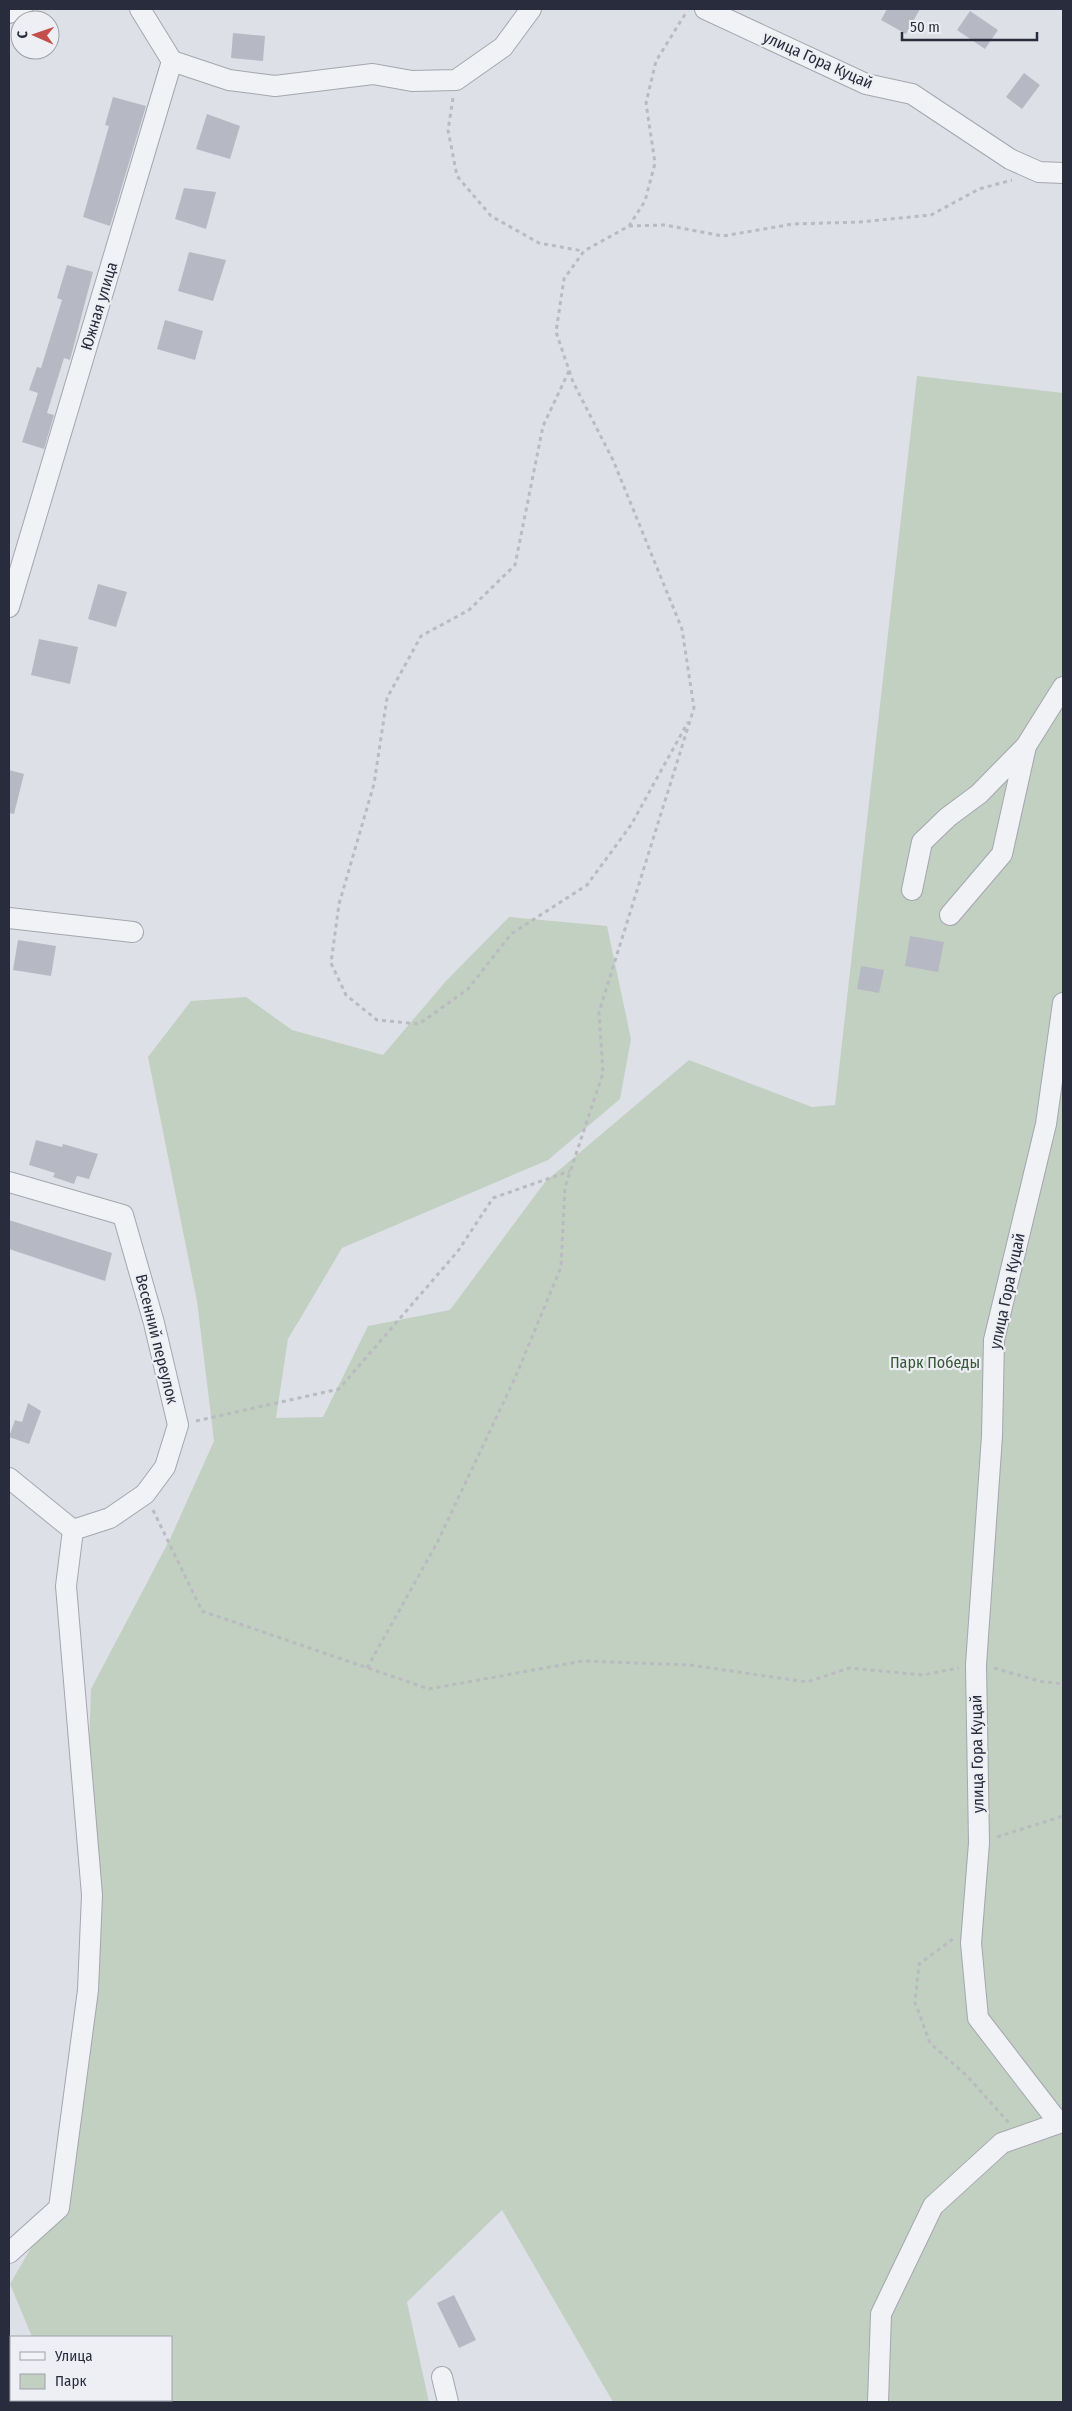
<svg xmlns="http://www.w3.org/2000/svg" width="1072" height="2411" viewBox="0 0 1072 2411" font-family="'Fira Sans Condensed',sans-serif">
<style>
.green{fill:#c1d0c0}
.building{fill:#b6b9c3}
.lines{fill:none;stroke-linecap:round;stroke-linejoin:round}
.minor-casing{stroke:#a4a6b0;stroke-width:22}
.path{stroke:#b9bbc1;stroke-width:3;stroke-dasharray:4 4;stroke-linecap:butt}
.minor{stroke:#f1f2f5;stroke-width:20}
.labels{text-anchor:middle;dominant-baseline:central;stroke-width:4.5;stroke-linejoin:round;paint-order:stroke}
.street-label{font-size:16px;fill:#292c3c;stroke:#eeeff4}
.park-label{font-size:16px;fill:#375737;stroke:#eeeff4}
</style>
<rect width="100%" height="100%" fill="#dee0e7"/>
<path class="green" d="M917,376L1063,393V2402H613L502,2210L407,2302L429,2402H60L59,2400H171V2337H32L10,2284L75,2173L91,1689L170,1539L214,1441L197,1301L148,1057L191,1001L246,997L292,1030L383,1055L446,981L509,917L607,926L631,1039L620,1099L548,1160L342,1248L288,1339L276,1418L323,1417L368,1326L450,1310L545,1182L689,1060L812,1107L835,1105Z"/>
<path class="building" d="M887,9H920L906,34L881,20Z
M970,11L998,30L985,49L957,30Z
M233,33L265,36L263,61L231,58Z
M1024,73L1040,85L1022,109L1006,97Z
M113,97L146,106L110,226L83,217L109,126L105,125Z
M207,114L240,126L230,159L196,149Z
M184,188L216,192L206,229L175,219Z
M189,252L226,260L213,301L178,291Z
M67,265L93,272L70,360L64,358L47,413L54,415L44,449L22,442L38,393L29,390L37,367L41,368L62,300L57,298Z
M165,320L203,331L195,360L157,349Z
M98,584L127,592L116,627L88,619Z
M39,639L78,647L70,684L31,675Z
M9,770L24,774L14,814L9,813Z
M910,936L944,942L938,972L905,966Z
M18,940L56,946L51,976L13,970Z
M861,966L884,970L879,993L857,989Z
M36,1140L62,1147L63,1144L98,1154L89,1179L77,1176L74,1184L53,1177L55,1173L29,1165Z
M9,1220L112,1253L105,1281L9,1249Z
M28,1403L41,1411L29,1444L9,1437L15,1420L22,1422Z
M454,2295L476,2340L459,2348L437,2303Z"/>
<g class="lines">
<defs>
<path id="minor" d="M705,9L866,84L912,94L1010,159L1039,172L1063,173
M9,13L22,9
M172,61L229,80L275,86L373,74L412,81L456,80L503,47L531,9
M9,607L172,61L140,9
M912,890L922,842L948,817L979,794L1026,746
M950,915L1002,854L1026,746L1063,687
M9,918L133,932
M9,1182L123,1215L154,1323L178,1425L165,1467L145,1494L110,1518L73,1530
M9,1478L73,1530
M9,2253L59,2208L88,1990L92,1895L66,1586L73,1530
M9,2351L11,2356
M442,2377L448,2402
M33,2400L35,2402
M878,2402L881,2314L933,2206L1002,2143L1059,2123L978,2018L971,1943L979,1843L976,1665L992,1436L994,1340L1046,1124L1063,1003"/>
</defs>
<use href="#minor" class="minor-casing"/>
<path class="path" d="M453,98L448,130L457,176L491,216L539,243L583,251
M629,226L665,225L723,236L793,224L860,222L931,215L979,189L1012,180
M569,371L543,426L515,565L469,610L421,636L387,698L374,784L339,904L331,963L346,995L377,1020L419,1024L468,989L511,934L587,885L631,825L688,722
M196,1421L339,1389L458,1251L493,1198L570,1171
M153,1510L202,1611L429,1689L583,1661L690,1665L807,1682L849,1668L923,1675L959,1668
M367,1668L437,1543L515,1378L561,1267L565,1187L603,1073L599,1012L694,708L682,629L613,460L573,382L556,332L564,279L584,251L629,226L645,201L655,163L646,103L656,61L687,11
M994,1668L1039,1681L1063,1684
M997,1837L1063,1816
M953,1939L919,1964L915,2002L930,2043L967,2076L1009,2123"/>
<use href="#minor" class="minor"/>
</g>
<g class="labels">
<g class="street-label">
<text transform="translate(818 60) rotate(24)">улица Гора Куцай</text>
<text transform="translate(99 306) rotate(-73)">Южная улица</text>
<text transform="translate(1007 1291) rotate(-78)">улица Гора Куцай</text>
<text transform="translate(157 1339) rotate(76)">Весенний переулок</text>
<text transform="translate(977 1754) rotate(-91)">улица Гора Куцай</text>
</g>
<g class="park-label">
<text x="935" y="1362">Парк Победы</text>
</g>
</g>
<rect width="1072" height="2411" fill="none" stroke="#292c3c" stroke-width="20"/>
<rect x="10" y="2336" width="162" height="65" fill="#eeeff4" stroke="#9fa1aa"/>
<rect x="20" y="2352" width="25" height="8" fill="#f1f2f5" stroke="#9fa1aa"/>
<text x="55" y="2361" font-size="15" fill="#292c3c">Улица</text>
<rect x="20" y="2374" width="25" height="15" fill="#c1d0c0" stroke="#9fa1aa"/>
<text x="55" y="2386" font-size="15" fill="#292c3c">Парк</text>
<g transform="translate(35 35) rotate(272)"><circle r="24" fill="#eeeff4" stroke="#9fa1aa"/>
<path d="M0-4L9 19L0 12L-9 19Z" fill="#c44e4b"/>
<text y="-8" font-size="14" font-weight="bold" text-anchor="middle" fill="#292c3c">С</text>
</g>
<path d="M902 32v8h135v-8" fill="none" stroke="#292c3c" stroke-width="2.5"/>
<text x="910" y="32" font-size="15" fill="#292c3c" stroke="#eeeff4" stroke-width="4" paint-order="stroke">50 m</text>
</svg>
